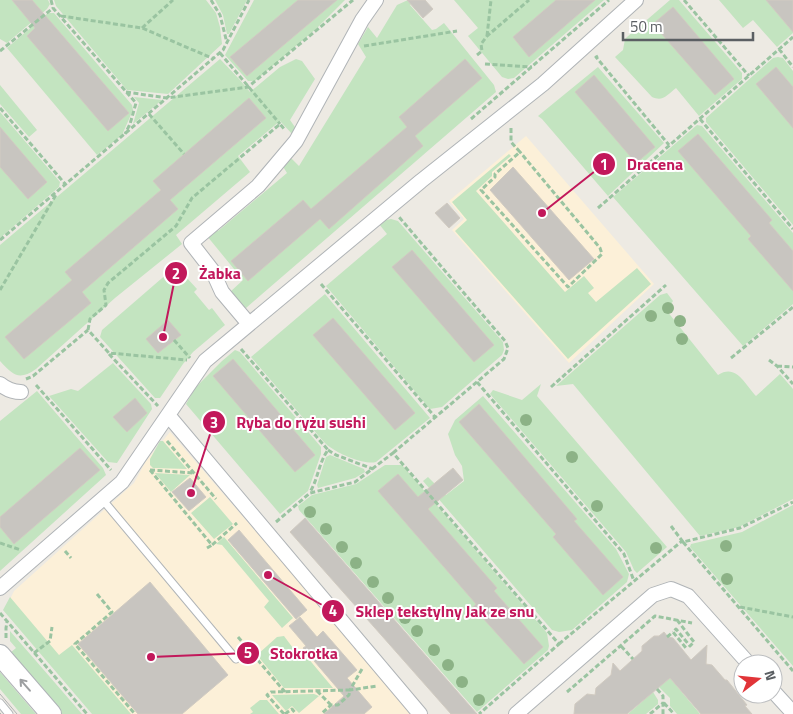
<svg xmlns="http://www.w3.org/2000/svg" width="793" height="714" font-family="'Titillium Web',sans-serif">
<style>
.commercial{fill:#fcf0d8}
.green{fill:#c3e4c0}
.building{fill:#c8c5c0;stroke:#d1cbc1}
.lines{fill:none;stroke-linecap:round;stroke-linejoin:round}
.lane-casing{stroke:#b0b4b7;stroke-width:9}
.street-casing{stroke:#b0b4b7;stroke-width:16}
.secondary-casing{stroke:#afb3b7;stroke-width:22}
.path{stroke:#9ac4a1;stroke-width:3;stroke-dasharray:5 2.5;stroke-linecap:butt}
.lane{stroke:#fff;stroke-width:7}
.street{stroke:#fff;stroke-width:14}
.secondary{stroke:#fff;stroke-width:20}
.tram{stroke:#b1b2b3;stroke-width:1}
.tree{fill:#8cb286}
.oneway{stroke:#9d9fa1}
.leader{fill:none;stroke:#c2185b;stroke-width:2}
.callout-dot{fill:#c2185b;stroke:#fff;stroke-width:2}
.mark-label{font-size:15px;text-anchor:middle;font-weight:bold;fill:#fff}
.callout-label{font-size:16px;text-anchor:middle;font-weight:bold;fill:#c2185b;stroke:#fff;stroke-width:4;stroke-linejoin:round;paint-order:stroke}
</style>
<rect width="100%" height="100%" fill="#edeae3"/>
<!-- commercial -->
<path class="commercial" d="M 526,136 L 654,284 L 569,363 L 452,230 L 464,219 L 449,201 Z
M 170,432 L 413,714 L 95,714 L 5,609 L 14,591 L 134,483 L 146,461 Z"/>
<!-- green -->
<path class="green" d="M 0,0 L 48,0 L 50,4 L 47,9 L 7,43 L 0,39 Z
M 54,0 L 206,0 L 216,13 L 220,27 L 222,44 L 168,94 L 127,90 L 56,6 Z
M 215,0 L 247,0 L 229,34 L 227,34 L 223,15 Z
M 254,0 L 345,0 L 317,28 L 255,81 L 248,81 L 225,55 Z
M 408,0 L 415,0 L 410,5 L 432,30 L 436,29 L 444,23 L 494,85 L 496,92 L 246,308 L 240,306 L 230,292 L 243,280 L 207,236 L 216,228 L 218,231 L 287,173 L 282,165 L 290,157 L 299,166 L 366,57 L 358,44 L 368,27 L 377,38 L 397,5 Z
M 454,0 L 604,0 L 514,78 L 508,79 L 502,77 L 468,36 L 478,28 Z
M 670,0 L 679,0 L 742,73 L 742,79 L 699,116 L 676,88 C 667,95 663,102 652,97 L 615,57 L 623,50 L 625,39 L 627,37 Z
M 719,0 L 793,0 L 793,33 L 777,47 L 753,20 L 743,28 Z
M 48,13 L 54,13 L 132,105 L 133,110 L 122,135 L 97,155 L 7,48 Z
M 778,57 L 783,58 L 793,71 L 793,225 L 706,122 L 706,118 L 773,58 Z
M 220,59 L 240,80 L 250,92 L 280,67 L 296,59 L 302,61 L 315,79 L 290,120 L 297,130 L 293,135 L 280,121 L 238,156 L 250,172 L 176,235 L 182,244 L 115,298 L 36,369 C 19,381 13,375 0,361 L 0,245 Z
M 598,67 L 664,143 L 608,196 L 542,119 L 538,116 Z
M 0,85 L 37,130 L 29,137 L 0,104 Z
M 134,97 L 162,100 L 133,124 L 139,103 Z
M 0,112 L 60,182 L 59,187 L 0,238 Z
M 697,125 L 702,126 L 793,233 L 793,304 L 743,346 L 613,197 Z
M 509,154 L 511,156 L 492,172 L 492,176 L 476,191 L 565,292 L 584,276 L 594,288 L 588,293 L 596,302 L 637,268 L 651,284 L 568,359 L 455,231 L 467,220 L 452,202 Z
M 391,219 L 398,221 L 503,342 L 504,350 L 502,355 L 442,407 L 430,409 L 326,286 L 387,234 L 379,224 L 382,221 Z
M 176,266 L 197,289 L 194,292 L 209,310 L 212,308 L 225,325 L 193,352 L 183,364 L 160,398 L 155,398 L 100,337 L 102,330 Z
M 667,293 L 673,301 L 667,311 L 718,375 C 736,363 745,384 756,396 L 780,374 L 793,389 L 793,499 L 739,527 L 700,536 L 573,384 L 556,386 L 660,295 Z
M 325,294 L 430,418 L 376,462 C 366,465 341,455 333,449 C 329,447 326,444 323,441 L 251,357 Z
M 235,350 L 240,352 L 321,447 L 321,454 L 308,491 L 280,514 L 186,404 L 195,388 L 222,361 Z
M 113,363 L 151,404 L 152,409 L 117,463 L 108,462 L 49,396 L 71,389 L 78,391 Z
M 541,384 L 537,396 L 667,547 L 637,573 L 634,570 L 626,552 L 490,394 L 493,390 L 522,400 Z
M 37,391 L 103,468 L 106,475 L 0,571 L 0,421 Z
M 483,396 L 616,549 L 629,574 L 627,582 L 572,630 L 559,632 L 552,630 L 423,481 L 428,477 L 446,495 L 464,481 L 462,466 L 455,455 L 448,434 L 455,420 Z
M 160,441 L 163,441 L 187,469 L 153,468 L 150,465 L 150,459 Z
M 330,455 L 364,469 L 365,472 L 355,478 L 318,488 L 317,485 L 326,457 Z
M 385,465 L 402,465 L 547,633 L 549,646 L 548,650 L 477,712 L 299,510 L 298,506 L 312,495 L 356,484 Z
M 155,473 L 190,475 L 171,492 Z
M 210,497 L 233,524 L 214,539 L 191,513 Z
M 793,505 L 793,666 L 690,547 L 691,544 L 742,532 Z
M 224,537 L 293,618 L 282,628 L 264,607 L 269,601 L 222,545 L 216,544 Z
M 10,597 L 59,655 L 72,645 L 131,714 L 92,714 L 3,610 Z
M 10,631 L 82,714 L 62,714 L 10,653 L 16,648 L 10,641 Z
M 284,636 L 293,648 L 302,651 L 333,688 L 284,688 L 257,655 L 277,637 Z
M 0,672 L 36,714 L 21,714 L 0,689 Z
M 670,678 L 700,714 L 677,714 L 670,706 L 670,698 L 659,687 Z
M 653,692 L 658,700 L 658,704 L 646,714 L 628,714 Z
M 314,694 L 319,696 L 299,713 L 292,706 L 286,711 L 272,695 Z
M 260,700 L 267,700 L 279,714 L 250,714 L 253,712 L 250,708 Z"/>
<!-- building -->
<path class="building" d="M 12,0 L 32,0 L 129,113 L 108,131 L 27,36 L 35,28 Z
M 298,0 L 337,0 L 247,76 L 230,57 Z
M 407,0 L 425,0 L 433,9 L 423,18 Z
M 556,0 L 595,0 L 529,57 L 513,37 Z
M 766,0 L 793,0 L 793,32 Z
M 673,7 L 734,79 L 715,95 L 653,24 Z
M 465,59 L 482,78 L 415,136 L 423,146 L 329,229 L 320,219 L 248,281 L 231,261 L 303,200 L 311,209 L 407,127 L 399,117 Z
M 776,67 L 793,87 L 793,128 L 756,84 Z
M 594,75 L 655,147 L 636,163 L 575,92 Z
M 249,98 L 266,118 L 170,200 L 178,209 L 82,292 L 91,303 L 24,359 L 5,337 L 72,280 L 65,272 L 161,190 L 153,181 Z
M 0,127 L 47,182 L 28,199 L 0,167 Z
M 698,134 L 772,220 L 769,223 L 793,251 L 793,291 L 748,239 L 751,236 L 678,151 Z
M 513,167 L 594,259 L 569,280 L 490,190 Z
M 447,203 L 460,218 L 449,228 L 435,213 Z
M 412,250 L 494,345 L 474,362 L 392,267 Z
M 333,318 L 415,413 L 395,430 L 313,335 Z
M 168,320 L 181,335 L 158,353 L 146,339 Z
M 233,359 L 315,455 L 295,472 L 213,376 Z
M 135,398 L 147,413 L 127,432 L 113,417 Z
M 479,404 L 577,519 L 574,521 L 623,577 L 603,595 L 553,537 L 556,534 L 459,422 Z
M 80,448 L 100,470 L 14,544 L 0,527 L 0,517 Z
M 453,468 L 463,480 L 428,509 L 497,588 L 494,591 L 543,647 L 524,664 L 473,607 L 476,604 L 378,491 L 398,474 L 418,497 Z
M 190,478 L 206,497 L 189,511 L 172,492 Z
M 305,518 L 477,714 L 451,714 L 290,532 Z
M 239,530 L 307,610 L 296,619 L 228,540 Z
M 150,582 L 228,675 L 182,714 L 138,714 L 78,644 Z
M 300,617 L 317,637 L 323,631 L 357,670 L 347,678 L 372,707 L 364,714 L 324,714 L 344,696 L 303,648 L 306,646 L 289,626 Z
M 664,632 L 668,637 L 673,638 L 691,660 L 707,645 L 706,664 L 712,665 L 725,680 L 727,680 L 747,705 L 745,706 L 752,714 L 701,714 L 670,678 L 627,714 L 574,714 L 575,704 L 587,694 L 595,695 L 596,688 L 611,675 L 613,663 L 620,671 L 642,651 L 642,646 L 654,636 L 659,636 Z"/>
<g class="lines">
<!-- lane casing -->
<g class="lane-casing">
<path id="lane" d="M 102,499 L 236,659
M 0,703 L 9,714"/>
</g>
<!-- street casing -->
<g class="street-casing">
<path id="street" d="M 249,324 L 222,292 L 212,270 L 191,243 L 258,186 L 296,141 L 362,20 L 376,0
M 0,384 C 6,389 13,392 21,392
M 168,415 L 420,714
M 0,588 L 122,482 L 205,361 L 421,181 L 543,84 L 636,0
M 773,691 L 793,713
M 516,714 L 653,595 L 671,589 L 688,596 L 749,664"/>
</g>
<!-- secondary casing -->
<g class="secondary-casing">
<path id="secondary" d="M 0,655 L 51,714"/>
</g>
<!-- path -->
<path class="path" d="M 51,0 L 53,8 L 136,103 L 130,124 L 125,134
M 211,0 L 220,15 L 227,43
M 684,0 L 749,76
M 61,16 L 142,28 L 214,59
M 142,28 L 173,0
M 487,36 L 491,0
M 364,46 L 457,31
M 779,49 L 793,67
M 0,51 L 53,8
M 220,53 L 280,124
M 477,55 L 482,51 L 481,44 L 487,36 L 529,0
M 598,56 L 596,57 L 669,145
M 485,64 L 532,67
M 126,92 L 167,98 L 248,87 L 353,0
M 0,108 L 66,185
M 149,114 L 184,154
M 471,119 L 609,0
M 700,119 L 793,229
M 511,128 L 511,142 L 520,152 L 495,174 L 495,177 L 481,190 L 568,287 L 602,254 L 600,248 L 520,152
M 598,208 L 793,37
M 0,240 L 223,50 L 249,0
M 321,284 L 435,417
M 0,290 L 57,193
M 88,330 L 90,319 L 106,305 L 104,290 L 108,283 L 176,226 L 192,198 L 280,124 L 285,130
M 174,340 L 190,358
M 241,349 L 328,450 C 319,462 318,479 310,492
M 109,354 L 158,406
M 731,358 L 793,307
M 769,360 L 777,366 L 793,384
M 777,366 L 793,367
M 26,379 L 33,376 L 88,330 L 109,353 L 187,360
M 477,382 L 624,554 L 634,581
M 36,385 L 111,470
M 551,387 L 666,285
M 167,441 L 216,499
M 328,450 L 336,455 L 373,469
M 393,453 L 504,359 L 508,348 L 505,341 L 399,217
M 150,470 L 212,545 L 237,523
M 150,470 L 193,473
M 276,522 L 310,493 L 355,482 L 393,453 L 559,644 L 479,714
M 671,526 L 683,542 L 740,528 L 793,502
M 683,542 L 793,671
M 0,543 L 21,550
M 207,548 L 212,545
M 65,551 L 71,558
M 97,594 L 112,612 L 75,644 L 135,714
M 740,607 L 793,617
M 0,613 L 87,714
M 677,620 L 694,642 L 690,646 L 676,629 L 673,632 L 686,648
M 238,637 L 285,692
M 667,637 L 673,632
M 6,638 L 6,628 L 7,622
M 559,644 L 682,541
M 621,646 L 633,659
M 34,653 L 50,641 L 52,627
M 362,669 L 350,690 L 377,686
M 657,689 L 663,696 L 663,714
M 317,691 L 331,705
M 567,692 L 655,616 L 692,623
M 664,703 L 674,714
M 284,714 L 267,695 L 271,692 L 350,690 L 349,695 L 338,705 L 331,705 L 321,714
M 285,714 L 292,709 L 296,714
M 650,714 L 663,703"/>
<!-- lane -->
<use href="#lane" class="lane"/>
<!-- street -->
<use href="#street" class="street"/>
<!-- secondary -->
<use href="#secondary" class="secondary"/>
<!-- tram -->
<path class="tram" d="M 0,694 L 17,714
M 0,713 L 1,714"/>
</g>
<!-- trees -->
<g class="tree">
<circle cx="668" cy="308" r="6"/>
<circle cx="651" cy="316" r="6"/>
<circle cx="680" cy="321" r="6"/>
<circle cx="682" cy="339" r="6"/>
<circle cx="526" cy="420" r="6"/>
<circle cx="572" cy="457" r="6"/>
<circle cx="597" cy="506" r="6"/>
<circle cx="310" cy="512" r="6"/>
<circle cx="326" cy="529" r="6"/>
<circle cx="726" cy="546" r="6"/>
<circle cx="342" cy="547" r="6"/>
<circle cx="656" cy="548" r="6"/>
<circle cx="356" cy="563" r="6"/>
<circle cx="727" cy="579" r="6"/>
<circle cx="373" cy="582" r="6"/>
<circle cx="388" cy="598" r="6"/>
<circle cx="405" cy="618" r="6"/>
<circle cx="417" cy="631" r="6"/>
<circle cx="434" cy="650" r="6"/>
<circle cx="448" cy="665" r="6"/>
<circle cx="462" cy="682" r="6"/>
<circle cx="479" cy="700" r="6"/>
</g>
<!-- one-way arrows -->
<defs><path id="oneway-shaft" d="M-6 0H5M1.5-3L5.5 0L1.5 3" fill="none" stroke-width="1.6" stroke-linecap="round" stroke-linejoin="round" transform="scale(1.25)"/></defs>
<use class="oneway" href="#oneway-shaft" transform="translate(25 685) rotate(-131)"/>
<!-- callouts -->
<path class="leader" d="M542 213L604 164M163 337L176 273M191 493L214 422M268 575L333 611M151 657L248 653"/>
<g class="callout-dot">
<circle cx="542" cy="213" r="5"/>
<circle cx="163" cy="337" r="5"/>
<circle cx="191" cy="493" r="5"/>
<circle cx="268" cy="575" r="5"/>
<circle cx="151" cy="657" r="5"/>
<circle cx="604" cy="164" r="12"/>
<circle cx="176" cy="273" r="12"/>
<circle cx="214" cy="422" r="12"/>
<circle cx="333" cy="611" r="12"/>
<circle cx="248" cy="653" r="12"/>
</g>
<g class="mark-label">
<text x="604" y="170">1</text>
<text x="176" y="279">2</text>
<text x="214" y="428">3</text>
<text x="333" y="616">4</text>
<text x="248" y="658">5</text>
</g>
<g class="callout-label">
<text x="655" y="170">Dracena</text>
<text x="220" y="279">Żabka</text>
<text x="301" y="428">Ryba do ryżu sushi</text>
<text x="445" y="617">Sklep tekstylny Jak ze snu</text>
<text x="304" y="659">Stokrotka</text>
</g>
<!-- north arrow -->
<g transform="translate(758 679) rotate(74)"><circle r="24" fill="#ffffff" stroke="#bdbfc1"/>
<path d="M0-4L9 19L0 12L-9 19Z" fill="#e13438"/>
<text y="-8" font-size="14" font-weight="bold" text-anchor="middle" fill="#5b5f63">N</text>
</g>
<!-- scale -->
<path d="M623 32v8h130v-8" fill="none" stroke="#5b5f63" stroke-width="2.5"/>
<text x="630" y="32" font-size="15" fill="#5b5f63" stroke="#ffffff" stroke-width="4" paint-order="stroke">50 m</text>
</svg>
